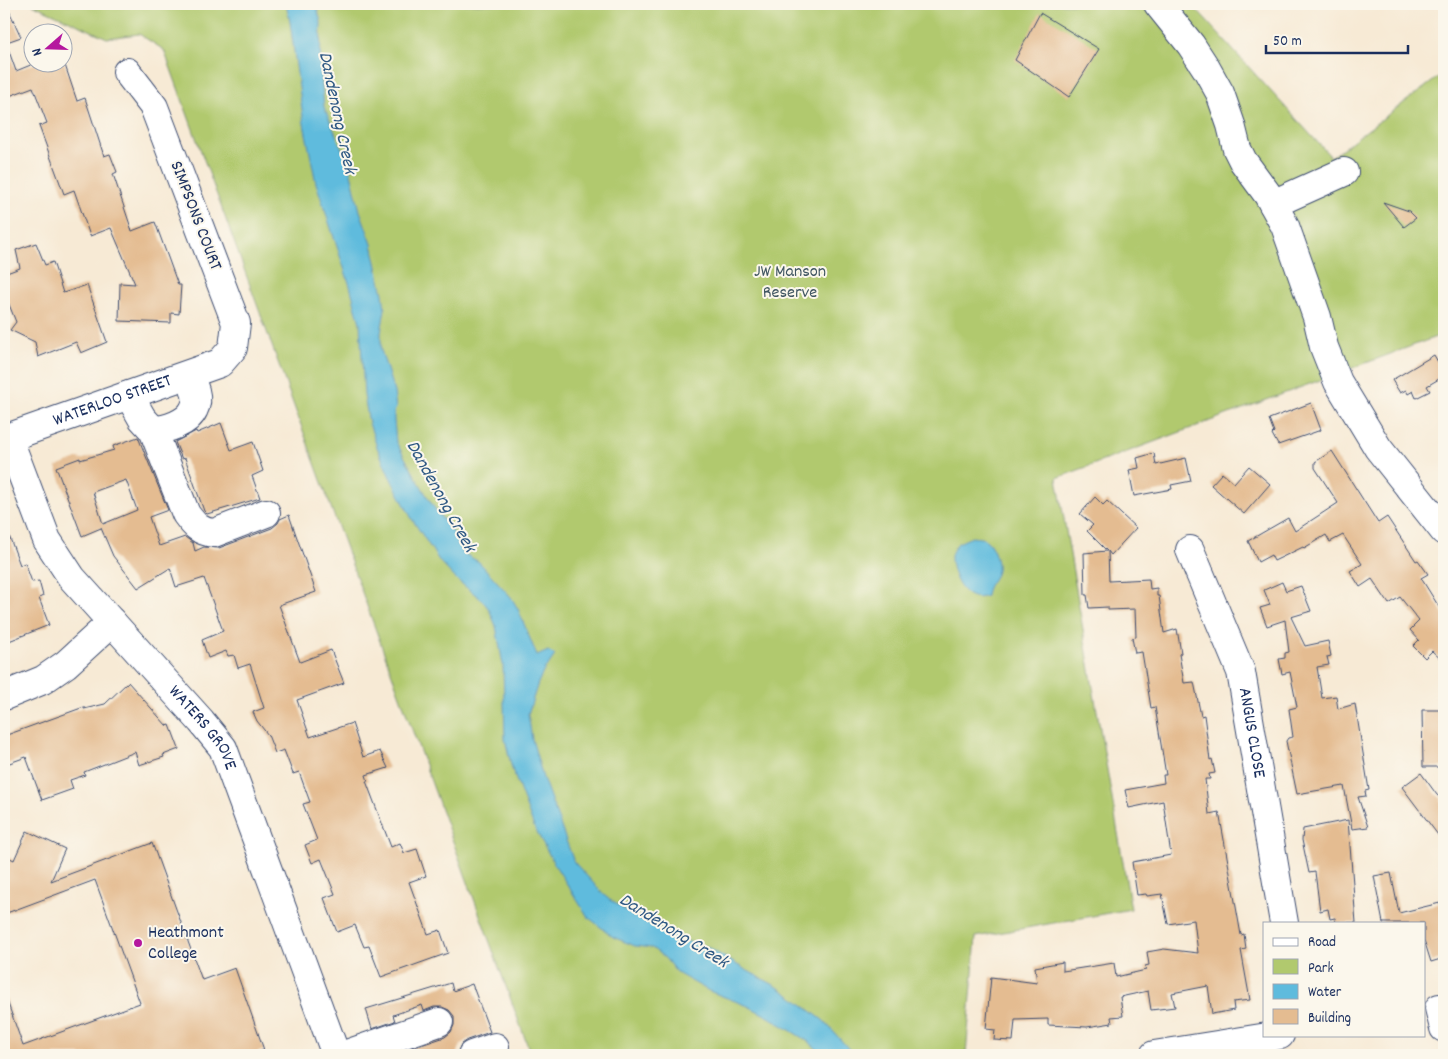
<svg xmlns="http://www.w3.org/2000/svg" width="1448" height="1059" font-family="Dekko,sans-serif">
<style>
.green{fill:#b1c96e;stroke:#667c66}
.water{fill:#5fbbdd;stroke:#3d759e}
.building{fill:#e4bc91;fill-rule:evenodd}
.lines{fill:none;stroke-linecap:round;stroke-linejoin:round}
.minor-casing{stroke:#3c4b70;stroke-width:30}
.minor{stroke:#fff;stroke-width:28}
.poi-dot{fill:#b5179e;stroke:#fbf7ec;stroke-width:2}
.labels{text-anchor:middle;dominant-baseline:central;stroke-width:4;stroke-linejoin:round;paint-order:stroke}
.street-label{font-size:18px;fill:#1b2f5e;stroke:#fbf7ec}
.park-label{font-size:18px;fill:#405662;stroke:#fbf7ec}
.poi-label{font-size:18px;fill:#1b2f5e;stroke:#fbf7ec;text-anchor:start}
.water-label{font-size:19px;font-style:italic;fill:#2f5984;stroke:#fbf7ec}
</style>
<rect width="100%" height="100%" fill="#fbf7ec"/>
<filter id="ink" filterUnits="userSpaceOnUse"><feTurbulence type="fractalNoise" baseFrequency=".02" numOctaves="2"/><feDisplacementMap in="SourceGraphic" scale="10" xChannelSelector="R" yChannelSelector="G"/><feConvolveMatrix kernelMatrix="1 2 1 2 8 2 1 2 1" color-interpolation-filters="sRGB"/></filter>
<filter id="wash" filterUnits="userSpaceOnUse"><feTurbulence type="fractalNoise" baseFrequency=".0096" numOctaves="4" result="noise"/><feDisplacementMap in="SourceGraphic" scale="20" xChannelSelector="R" yChannelSelector="G"/><feGaussianBlur stdDeviation="1.12" result="paint"/><feColorMatrix in="noise" values="0 0 0 0 0 0 0 0 0 0 0 0 0 0 0 0 0 1.4 0 .05"/><feComposite in="paint" operator="in"/></filter>
<g filter="url(#wash)">
<rect width="100%" height="100%" fill="#f7ead5"/>
<!-- green -->
<path class="green" d="M 32,4 L 1191,4 L 1331,157 L 1444,73 L 1444,334 L 1057,478 L 1131,909 L 976,937 L 966,1055 L 531,1055 L 164,50 L 139,34 L 107,38 Z"/>
<!-- water -->
<path class="water" d="M 286,4 L 316,4 L 321,22 L 320,64 L 324,107 L 349,165 L 360,211 L 372,244 L 383,294 L 385,309 L 381,333 L 381,350 L 394,392 L 396,408 L 394,412 L 394,420 L 396,442 L 421,486 L 433,506 L 456,537 L 458,545 L 463,553 L 479,562 L 511,597 L 518,609 L 537,656 L 548,651 L 555,655 L 549,664 L 545,668 L 538,683 L 528,714 L 532,739 L 543,778 L 574,862 L 606,897 L 632,915 L 679,939 L 707,947 L 746,970 L 776,986 L 794,998 L 824,1021 L 854,1055 L 824,1055 L 809,1042 L 769,1017 L 748,1006 L 709,991 L 677,973 L 665,958 L 652,948 L 635,946 L 613,937 L 588,917 L 556,867 L 534,827 L 512,769 L 505,739 L 503,665 L 496,626 L 489,609 L 481,599 L 457,580 L 440,562 L 412,519 L 389,475 L 377,447 L 369,423 L 364,395 L 360,323 L 350,286 L 316,183 L 304,124 L 290,22 Z
M 972,537 C 977,538 983,537 987,541 C 994,547 1000,566 996,574 C 992,583 987,585 986,596 C 964,605 951,575 951,557 C 951,552 955,547 958,543 Z"/>
<g id="blocks">
<!-- building -->
<path class="building" d="M 4,4 L 6,4 L 21,37 L 4,43 Z
M 1040,13 L 1099,49 L 1069,97 L 1015,60 Z
M 6,43 L 16,71 L 38,62 L 64,62 L 77,101 L 85,98 L 104,156 L 110,154 L 117,172 L 113,174 L 132,231 L 155,222 L 178,285 L 181,285 L 179,314 L 171,313 L 171,323 L 119,321 L 120,283 L 135,284 L 111,228 L 90,236 L 74,190 L 64,194 L 39,126 L 47,123 L 33,87 L 4,98 L 4,44 Z
M 1383,202 L 1409,211 L 1416,218 L 1404,227 Z
M 36,243 L 45,265 L 53,262 L 63,293 L 87,285 L 107,342 L 81,353 L 76,342 L 38,357 L 35,342 L 10,330 L 16,322 L 4,292 L 4,274 L 20,268 L 16,250 Z
M 1434,355 L 1438,362 L 1444,359 L 1444,376 L 1427,386 L 1430,391 L 1416,398 L 1413,391 L 1408,394 L 1406,390 L 1400,393 L 1392,380 Z
M 1311,403 L 1321,430 L 1278,445 L 1272,434 L 1274,432 L 1269,419 Z
M 221,423 L 231,450 L 253,442 L 263,471 L 252,476 L 260,498 L 207,514 L 204,511 L 185,458 L 182,459 L 175,442 L 196,431 L 197,433 Z
M 138,437 L 168,510 L 149,517 L 159,546 L 185,537 L 193,543 L 195,551 L 204,547 L 219,548 L 272,528 L 278,523 L 280,519 L 289,515 L 316,592 L 279,605 L 300,662 L 331,650 L 344,683 L 297,700 L 310,737 L 352,723 L 363,757 L 380,751 L 388,768 L 366,775 L 368,781 L 366,781 L 391,847 L 400,843 L 404,853 L 417,849 L 426,876 L 409,882 L 428,934 L 440,930 L 448,953 L 381,977 L 369,946 L 364,947 L 355,925 L 337,932 L 324,898 L 335,894 L 321,859 L 312,863 L 305,845 L 317,840 L 303,804 L 310,802 L 299,772 L 293,774 L 284,750 L 275,753 L 268,735 L 257,721 L 253,712 L 264,708 L 250,664 L 238,668 L 234,655 L 228,656 L 226,651 L 208,658 L 202,640 L 223,631 L 204,578 L 176,587 L 170,568 L 138,588 L 113,556 L 101,528 L 82,536 L 56,467 L 80,458 L 80,460 L 114,450 L 113,446 ZM 126,480 L 137,510 L 103,524 L 93,492 Z
M 1332,451 L 1378,523 L 1387,517 L 1416,561 L 1418,560 L 1428,574 L 1421,578 L 1444,615 L 1444,662 L 1432,651 L 1425,658 L 1413,646 L 1419,640 L 1410,630 L 1419,621 L 1400,597 L 1389,604 L 1372,579 L 1360,587 L 1350,571 L 1362,564 L 1343,535 L 1330,542 L 1326,535 L 1304,548 L 1303,547 L 1274,561 L 1271,555 L 1258,562 L 1248,541 L 1288,518 L 1295,531 L 1338,503 L 1315,468 L 1315,462 Z
M 1154,453 L 1156,465 L 1186,458 L 1191,481 L 1171,485 L 1172,489 L 1134,496 L 1129,470 L 1139,468 L 1137,458 Z
M 1249,466 L 1270,484 L 1244,514 L 1211,485 L 1222,473 L 1234,483 Z
M 1095,497 L 1103,505 L 1107,501 L 1136,528 L 1111,555 L 1108,551 L 1109,581 L 1149,579 L 1150,589 L 1157,588 L 1157,596 L 1159,596 L 1164,633 L 1177,629 L 1181,653 L 1179,654 L 1184,683 L 1194,682 L 1201,716 L 1204,715 L 1210,760 L 1212,759 L 1215,773 L 1209,774 L 1210,779 L 1205,779 L 1209,814 L 1219,812 L 1241,935 L 1244,934 L 1246,949 L 1241,950 L 1250,1000 L 1233,1002 L 1234,1010 L 1212,1014 L 1208,986 L 1172,993 L 1175,1007 L 1151,1010 L 1148,991 L 1120,997 L 1123,1016 L 1111,1017 L 1112,1023 L 1087,1027 L 1048,1025 L 1048,1019 L 1015,1020 L 1013,1041 L 994,1040 L 995,1030 L 986,1029 L 991,977 L 1037,983 L 1035,967 L 1063,962 L 1063,971 L 1114,963 L 1116,977 L 1146,970 L 1145,966 L 1149,965 L 1147,952 L 1164,949 L 1198,953 L 1194,920 L 1168,924 L 1162,894 L 1147,896 L 1146,894 L 1137,895 L 1132,862 L 1171,855 L 1163,801 L 1129,808 L 1125,790 L 1164,783 L 1163,775 L 1166,775 L 1155,707 L 1151,708 L 1142,652 L 1135,653 L 1132,638 L 1136,637 L 1135,609 L 1108,610 L 1108,607 L 1089,608 L 1087,595 L 1085,595 L 1084,553 L 1107,551 L 1087,531 L 1093,525 L 1080,514 Z
M 5,525 L 20,565 L 25,563 L 32,582 L 39,581 L 43,596 L 39,598 L 49,625 L 4,643 Z
M 1282,582 L 1286,591 L 1301,586 L 1311,611 L 1291,617 L 1305,646 L 1328,641 L 1331,656 L 1327,657 L 1329,665 L 1317,667 L 1322,698 L 1336,696 L 1338,709 L 1355,704 L 1369,790 L 1365,791 L 1366,796 L 1358,797 L 1368,827 L 1352,829 L 1344,786 L 1297,794 L 1286,741 L 1288,738 L 1293,737 L 1289,709 L 1297,707 L 1290,672 L 1282,674 L 1279,659 L 1285,658 L 1285,653 L 1289,652 L 1285,620 L 1267,626 L 1260,608 L 1270,605 L 1264,590 Z
M 128,682 L 167,726 L 170,725 L 179,749 L 163,755 L 164,757 L 139,765 L 135,752 L 84,772 L 85,775 L 70,780 L 73,789 L 42,800 L 26,757 L 4,765 L 4,736 L 84,707 L 84,709 L 105,704 Z
M 1422,710 L 1444,710 L 1444,767 L 1423,767 Z
M 1421,773 L 1437,795 L 1442,799 L 1441,801 L 1444,805 L 1444,843 L 1402,787 Z
M 1348,820 L 1356,923 L 1336,923 L 1335,918 L 1330,919 L 1328,909 L 1320,911 L 1315,872 L 1309,873 L 1302,840 L 1303,829 Z
M 27,831 L 65,849 L 51,881 L 152,843 L 202,980 L 235,968 L 264,1050 L 251,1055 L 4,1055 L 4,998 L 6,998 L 23,1046 L 140,1003 L 95,880 L 4,914 L 4,855 L 14,860 Z
M 1391,873 L 1399,913 L 1444,902 L 1444,958 L 1431,962 L 1424,940 L 1424,923 L 1383,923 L 1374,876 Z
M 451,983 L 453,991 L 472,984 L 490,1032 L 467,1040 L 461,1044 L 457,1055 L 391,1055 L 445,1037 L 451,1032 L 454,1025 L 454,1016 L 449,1010 L 442,1007 L 434,1007 L 424,1011 L 422,1005 L 393,1015 L 395,1021 L 372,1029 L 366,1009 Z"/>
</g>
</g>
<g filter="url(#ink)">
<use href="#blocks" fill-opacity="0" stroke="#3c4b70" stroke-width="1"/>
<g class="lines">
<!-- minor casing -->
<g class="minor-casing">
<g id="minor">
<path d="M 1158,4 L 1191,45 L 1206,68 L 1220,93 L 1231,125 L 1237,149 L 1243,161 L 1268,195 L 1285,226 L 1317,317 L 1324,347 L 1338,382 L 1378,448 L 1444,531"/>
<path d="M 1273,204 L 1344,172"/>
<path d="M 129,395 L 142,418 L 153,430 L 186,514 C 194,525 200,532 214,533 L 266,513"/>
<path d="M 153,430 C 166,430 188,423 194,409 C 200,398 193,384 188,375"/>
<path id="s1" d="M 8,437 L 47,540 L 72,578 L 201,721 L 223,748 L 336,1055"/>
<path id="s2" d="M 4,439 L 220,363 L 233,348 L 236,323 L 154,107 L 127,72"/>
<path id="s3" d="M 1190,550 L 1241,672 L 1284,923"/>
<path d="M 4,696 L 43,680 L 66,664 L 112,622"/>
<path d="M 1439,1008 L 1444,1028"/>
<path d="M 344,1055 L 439,1022"/>
<path d="M 472,1055 L 495,1047"/>
<path d="M 1154,1055 L 1280,1035"/>
</g>
</g>
<!-- minor -->
<use href="#minor" class="minor"/>
</g>
</g>
<!-- markers -->
<circle class="poi-dot" cx="138" cy="943" r="5"/>
<g class="labels">
<!-- street labels -->
<g class="street-label">
<text transform="translate(195 216) rotate(69)">SIMPSONS COURT</text>
<text stroke="none"><textPath href="#s2" startOffset="115">WATERLOO STREET</textPath></text>
<text stroke="none"><textPath href="#s1" startOffset="355">WATERS GROVE</textPath></text>
<text stroke="none"><textPath href="#s3" startOffset="194">ANGUS CLOSE</textPath></text>
</g>
<!-- park labels -->
<g class="park-label">
<text x="790" y="272">JW Manson<tspan x="790" dy="21">Reserve</tspan></text>
</g>
<!-- poi labels -->
<g class="poi-label">
<text x="148" y="933">Heathmont<tspan x="148" dy="21">College</tspan></text>
</g>
<!-- water labels -->
<g class="water-label">
<text transform="translate(336 113) rotate(78)">Dandenong Creek</text>
<text transform="translate(440 497) rotate(61)">Dandenong Creek</text>
<text transform="translate(673 932) rotate(32)">Dandenong Creek</text>
</g>
</g>
<!-- margin -->
<rect width="1448" height="1059" fill="none" stroke="#fbf7ec" stroke-width="20"/>
<!-- legend -->
<rect x="1263" y="922" width="162" height="115" fill="#fbf7ec" stroke="#a1a7b3"/>
<rect x="1273" y="938" width="25" height="8" fill="#ffffff" stroke="#a1a7b3"/>
<text x="1308" y="946" font-size="15" fill="#1b2f5e">Road</text>
<rect x="1273" y="959" width="25" height="15" fill="#b1c96e" stroke="#a1a7b3"/>
<text x="1308" y="972" font-size="15" fill="#1b2f5e">Park</text>
<rect x="1273" y="984" width="25" height="15" fill="#5fbbdd" stroke="#a1a7b3"/>
<text x="1308" y="996" font-size="15" fill="#1b2f5e">Water</text>
<rect x="1273" y="1009" width="25" height="15" fill="#e4bc91" stroke="#a1a7b3"/>
<text x="1308" y="1022" font-size="15" fill="#1b2f5e">Building</text>
<!-- north arrow -->
<g transform="translate(48 48) rotate(250)"><circle r="24" fill="#fbf7ec" stroke="#a1a7b3"/>
<path d="M0-4L9 19L0 12L-9 19Z" fill="#b5179e"/>
<text y="-8" font-size="14" font-weight="bold" text-anchor="middle" fill="#1b2f5e">N</text>
</g>
<!-- scale -->
<path d="M1266 45v8h142v-8" fill="none" stroke="#1b2f5e" stroke-width="2.5"/>
<text x="1273" y="45" font-size="15" fill="#1b2f5e" stroke="#fbf7ec" stroke-width="4" paint-order="stroke">50 m</text>
</svg>
